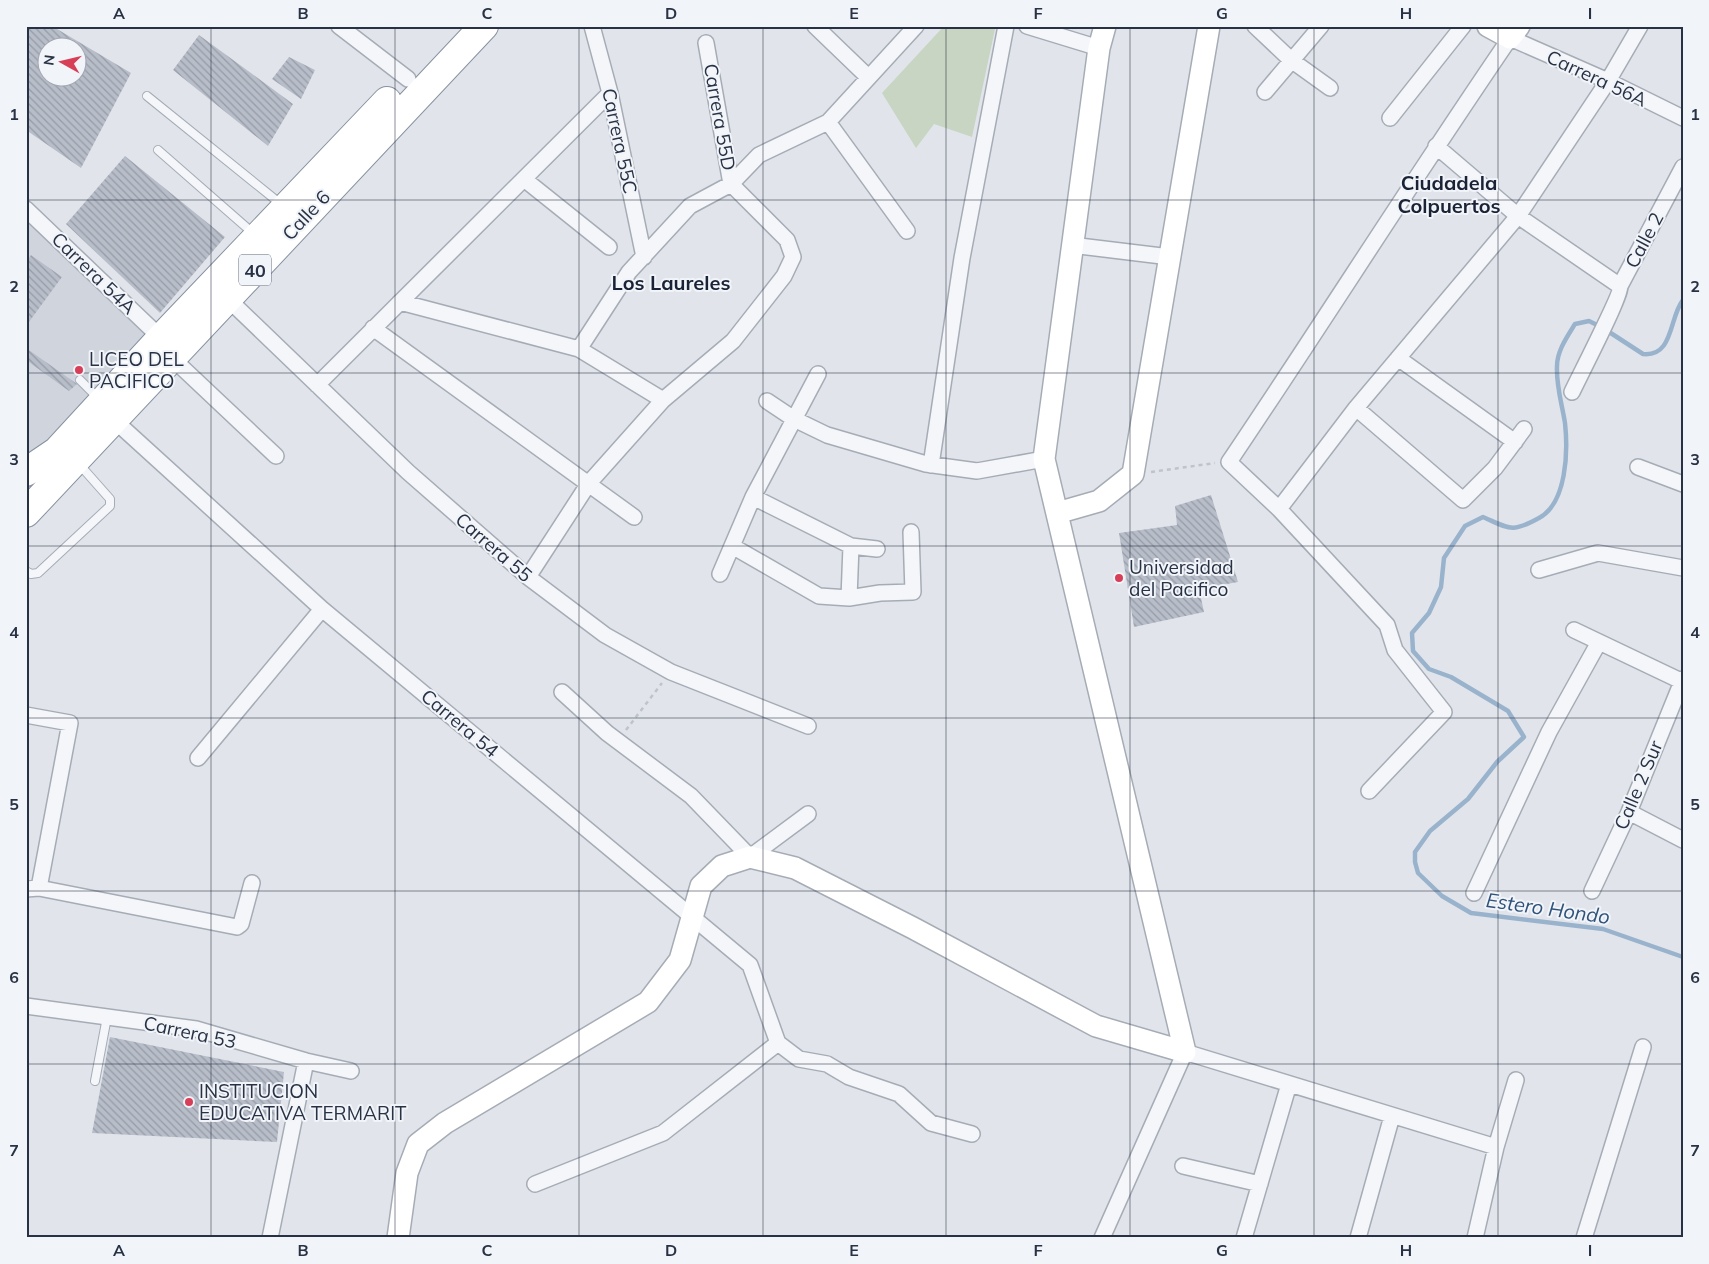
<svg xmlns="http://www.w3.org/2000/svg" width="1709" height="1264" font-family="Mulish,sans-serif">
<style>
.built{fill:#cfd4dd}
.green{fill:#c7d5c2}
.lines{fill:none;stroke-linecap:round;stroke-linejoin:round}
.stream{stroke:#9ab3cd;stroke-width:4.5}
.building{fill:url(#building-back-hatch);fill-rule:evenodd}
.lane-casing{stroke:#a6acb6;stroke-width:10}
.street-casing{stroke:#a6acb6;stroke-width:18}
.secondary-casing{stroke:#a6acb6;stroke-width:24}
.highway-casing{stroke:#8792a2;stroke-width:30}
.path{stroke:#bfc3ca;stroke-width:2.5;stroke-dasharray:4 4;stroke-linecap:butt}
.lane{stroke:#f4f6f9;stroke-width:8}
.street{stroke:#f4f6f9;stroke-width:15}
.secondary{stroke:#fff;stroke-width:21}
.highway{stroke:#fff;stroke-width:28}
.grid{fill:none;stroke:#283244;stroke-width:1;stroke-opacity:0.55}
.poi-dot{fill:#d73e57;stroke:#f1f4f8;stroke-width:2}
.labels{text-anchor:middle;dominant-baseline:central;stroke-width:4;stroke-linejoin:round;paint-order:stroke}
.shield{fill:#f1f4f8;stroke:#646c7a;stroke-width:1}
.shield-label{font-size:18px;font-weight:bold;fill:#283244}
.street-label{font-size:19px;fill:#283244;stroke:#f1f4f8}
.poi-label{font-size:19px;fill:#283244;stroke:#f1f4f8;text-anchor:start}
.neighbourhood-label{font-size:20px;font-weight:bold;fill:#1a2335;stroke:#f1f4f8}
.water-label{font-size:20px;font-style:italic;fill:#2f527b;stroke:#f1f4f8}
.neatline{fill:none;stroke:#283244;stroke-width:2}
.grid-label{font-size:16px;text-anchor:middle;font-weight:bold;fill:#283244}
</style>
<defs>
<pattern id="building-back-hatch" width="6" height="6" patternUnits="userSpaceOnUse" patternTransform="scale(1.25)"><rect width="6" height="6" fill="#b8bec9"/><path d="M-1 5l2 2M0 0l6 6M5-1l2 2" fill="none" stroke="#969ba5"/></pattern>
</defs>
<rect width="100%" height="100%" fill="#e1e5eb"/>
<!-- built -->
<path class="built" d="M 26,214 L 161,338 L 26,472 Z"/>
<!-- green -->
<path class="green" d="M 944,26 L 991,26 L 995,29 L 972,137 L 934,124 L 916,148 L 882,93 Z"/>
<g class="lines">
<!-- stream -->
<path class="stream" d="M 1683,300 C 1669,317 1674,357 1643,354 L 1603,328 L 1589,321 L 1575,324 C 1567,337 1557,351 1557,366 C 1556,386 1562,404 1565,423 C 1568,451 1567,503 1539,518 C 1512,533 1510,529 1483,517 L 1465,526 L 1444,558 L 1441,587 L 1429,613 L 1412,633 L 1413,651 L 1429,669 L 1451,677 L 1508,711 L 1524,737 L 1497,762 L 1468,799 L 1430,831 L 1415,852 L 1415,862 L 1418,873 L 1442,896 L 1471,913 L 1603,929 L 1683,957"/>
</g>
<!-- building -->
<path class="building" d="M 26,26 L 52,26 L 131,73 L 81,168 L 26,130 ZM 48,48 L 78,48 L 78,78 L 48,78 Z
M 199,35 L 293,104 L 268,146 L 173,70 Z
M 289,57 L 315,70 L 301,99 L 272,79 Z
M 125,156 L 225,237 L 160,313 L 66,224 Z
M 31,255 L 62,277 L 26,326 L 26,262 Z
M 26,348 L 77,384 L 69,391 L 26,360 Z
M 1211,495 L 1238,582 L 1199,589 L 1204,612 L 1134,627 L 1119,533 L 1177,525 L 1175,506 Z
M 110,1037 L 284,1072 L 277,1142 L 92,1133 Z"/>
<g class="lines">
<!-- lane casing -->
<g class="lane-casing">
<path id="lane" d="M 147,96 L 282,205
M 158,150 L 254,234
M 80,380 L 99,399
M 26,571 L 31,574 L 38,573 L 110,506 L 110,499 L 79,464
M 95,1081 L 107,1017"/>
</g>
<!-- street casing -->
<g class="street-casing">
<path id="street" d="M 339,26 L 408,79
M 592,26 L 610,93 L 644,257
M 815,26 L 868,77
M 1027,26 L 1099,48
M 1255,26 L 1291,60 L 1330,88
M 1265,92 L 1321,26
M 1390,118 L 1463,26
M 828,122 L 907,231
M 1436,146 L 1518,216 L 1620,286
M 524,179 L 609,247
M 26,209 L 161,338
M 1071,245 L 1170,257
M 228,299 L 408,472 L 528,577 L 605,635 L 671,672 L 808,726
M 400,302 L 579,349 L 663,400
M 373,328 L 634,517
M 579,349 L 629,272 L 690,206 L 731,184 L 759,155 L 828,122 L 916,26
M 172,358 L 276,456
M 1398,358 L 1515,442
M 317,385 L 610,93
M 1572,392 C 1579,377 1622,294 1620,286 L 1683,167
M 767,401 L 794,419 L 827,435 L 926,464 L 977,471 L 1044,459
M 1356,408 L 1463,500 L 1495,468 L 1524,429
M 114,420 L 322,609 L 750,965 L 778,1043
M 931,465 L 962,258 L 1006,26
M 1638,467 L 1683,484
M 753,497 L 851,546 L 877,549
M 1279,509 L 1356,408 L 1518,216 L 1608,81 L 1640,26
M 732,546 L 819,596 L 849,598 L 880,593 L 913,592 L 911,532
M 1539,570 L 1598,553 L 1683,568
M 720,574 L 753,497 L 818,374
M 528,577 L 589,483 L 663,400 L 733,341 L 784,276 L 793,257 L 787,240 L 731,184 L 706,43
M 849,598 L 851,546
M 1574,630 L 1681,681
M 562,692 L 607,733 L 691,796 L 750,857 L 808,814
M 26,715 L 70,723 L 39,888
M 198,758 L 322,609
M 1369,791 L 1444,712 L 1395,650 L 1387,625 L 1279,509 L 1229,462 C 1324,321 1414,178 1510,38 L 1608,81 L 1683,118
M 1629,812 L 1683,840
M 26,889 L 39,888 L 237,927 L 241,924 L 252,883
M 1592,891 L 1629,812 L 1683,679
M 1474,893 L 1549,732 L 1599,642
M 26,1006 L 196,1029 L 306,1061 L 351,1071
M 778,1043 L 799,1059 L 827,1064 L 849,1077 L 899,1094 L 931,1123 L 972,1134
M 1183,1166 L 1260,1184
M 535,1184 L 663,1133 L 778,1043
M 270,1238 L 306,1061
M 1102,1238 L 1185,1052 L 1496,1147
M 1244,1238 L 1289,1084
M 1358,1238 L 1392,1116
M 1475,1238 L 1496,1147 L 1516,1080
M 1584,1238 L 1643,1047"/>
</g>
<!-- secondary casing -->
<g class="secondary-casing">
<path id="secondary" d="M 1488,26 L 1510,38 L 1519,26
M 1057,513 L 1099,501 L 1133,474 L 1209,26
M 398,1238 L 407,1173 L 418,1144 L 445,1123 L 648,1002 L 680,960 L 701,886 L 722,866 L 750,857 L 795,868 L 913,928 L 1096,1026 L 1185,1052 L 1044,459 L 1099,48 L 1105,26"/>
</g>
<!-- highway casing -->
<g class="highway-casing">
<path id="highway" d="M 26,472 L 57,451 L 161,338 L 387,101
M 26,513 L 484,26"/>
</g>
<!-- path -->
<path class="path" d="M 1151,472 L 1215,463
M 626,730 L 662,683"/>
<!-- lane -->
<use href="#lane" class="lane"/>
<!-- street -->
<use href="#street" class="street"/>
<!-- secondary -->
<use href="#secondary" class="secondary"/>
<!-- highway -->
<use href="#highway" class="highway"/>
</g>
<!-- grid -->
<path class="grid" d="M 211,26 L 211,1238M 395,26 L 395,1238M 579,26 L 579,1238M 763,26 L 763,1238M 946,26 L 946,1238M 1130,26 L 1130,1238M 1314,26 L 1314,1238M 1498,26 L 1498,1238M 26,200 L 1683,200M 26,373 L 1683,373M 26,546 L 1683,546M 26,718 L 1683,718M 26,891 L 1683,891M 26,1064 L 1683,1064"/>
<!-- markers -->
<g class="poi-dot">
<circle cx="79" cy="370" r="5"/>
<circle cx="1119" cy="578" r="5"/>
<circle cx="189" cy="1102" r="5"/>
</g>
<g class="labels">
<!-- shield labels -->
<rect class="shield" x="239" y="254.5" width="32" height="31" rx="4"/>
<g class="shield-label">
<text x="255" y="270">40</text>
</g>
<!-- street labels -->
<g class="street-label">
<text transform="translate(1597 78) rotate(25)">Carrera 56A</text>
<text transform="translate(720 117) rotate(80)">Carrera 55D</text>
<text transform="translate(620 141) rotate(78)">Carrera 55C</text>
<text transform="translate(306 215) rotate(-47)">Calle 6</text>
<text transform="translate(1644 240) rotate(-62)">Calle 2</text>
<text transform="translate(94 273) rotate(44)">Carrera 54A</text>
<text transform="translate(494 547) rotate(41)">Carrera 55</text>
<text transform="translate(460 723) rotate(40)">Carrera 54</text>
<text transform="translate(1638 785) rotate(-67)">Calle 2 Sur</text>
<text transform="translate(190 1032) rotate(12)">Carrera 53</text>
</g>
<!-- poi labels -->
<g class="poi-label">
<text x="89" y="359">LICEO DEL<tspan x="89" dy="22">PACIFICO</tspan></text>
<text x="1129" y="567">Universidad<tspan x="1129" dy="22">del Pacifico</tspan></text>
<text x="199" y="1091">INSTITUCION<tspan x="199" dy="22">EDUCATIVA TERMARIT</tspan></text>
</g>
<!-- neighbourhood labels -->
<g class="neighbourhood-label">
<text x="1449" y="182">Ciudadela<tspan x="1449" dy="23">Colpuertos</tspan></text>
<text x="671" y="282">Los Laureles</text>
</g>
<!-- water labels -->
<g class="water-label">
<text transform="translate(1548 908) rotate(8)">Estero Hondo</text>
</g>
</g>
<!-- border -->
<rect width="1709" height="1264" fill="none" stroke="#f1f4f8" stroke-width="55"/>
<!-- north arrow -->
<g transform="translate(62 62) rotate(278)"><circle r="24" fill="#f1f4f8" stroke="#a1a6b0"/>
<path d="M0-4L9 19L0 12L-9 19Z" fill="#d73e57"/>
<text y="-8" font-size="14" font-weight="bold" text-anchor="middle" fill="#283244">N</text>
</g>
<rect x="28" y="28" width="1654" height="1208" class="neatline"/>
<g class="grid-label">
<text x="119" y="19">A</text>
<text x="303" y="19">B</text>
<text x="487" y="19">C</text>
<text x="671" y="19">D</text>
<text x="854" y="19">E</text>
<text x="1038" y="19">F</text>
<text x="1222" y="19">G</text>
<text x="1406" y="19">H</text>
<text x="1590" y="19">I</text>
<text x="14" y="120">1</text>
<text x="1695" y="120">1</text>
<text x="14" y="292">2</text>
<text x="1695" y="292">2</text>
<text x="14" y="465">3</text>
<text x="1695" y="465">3</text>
<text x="14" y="638">4</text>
<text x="1695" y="638">4</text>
<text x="14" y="810">5</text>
<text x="1695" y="810">5</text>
<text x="14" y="983">6</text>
<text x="1695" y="983">6</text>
<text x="14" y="1156">7</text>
<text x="1695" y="1156">7</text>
<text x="119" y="1256">A</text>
<text x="303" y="1256">B</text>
<text x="487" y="1256">C</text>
<text x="671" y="1256">D</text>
<text x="854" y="1256">E</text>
<text x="1038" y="1256">F</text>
<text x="1222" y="1256">G</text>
<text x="1406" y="1256">H</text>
<text x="1590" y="1256">I</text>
</g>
</svg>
